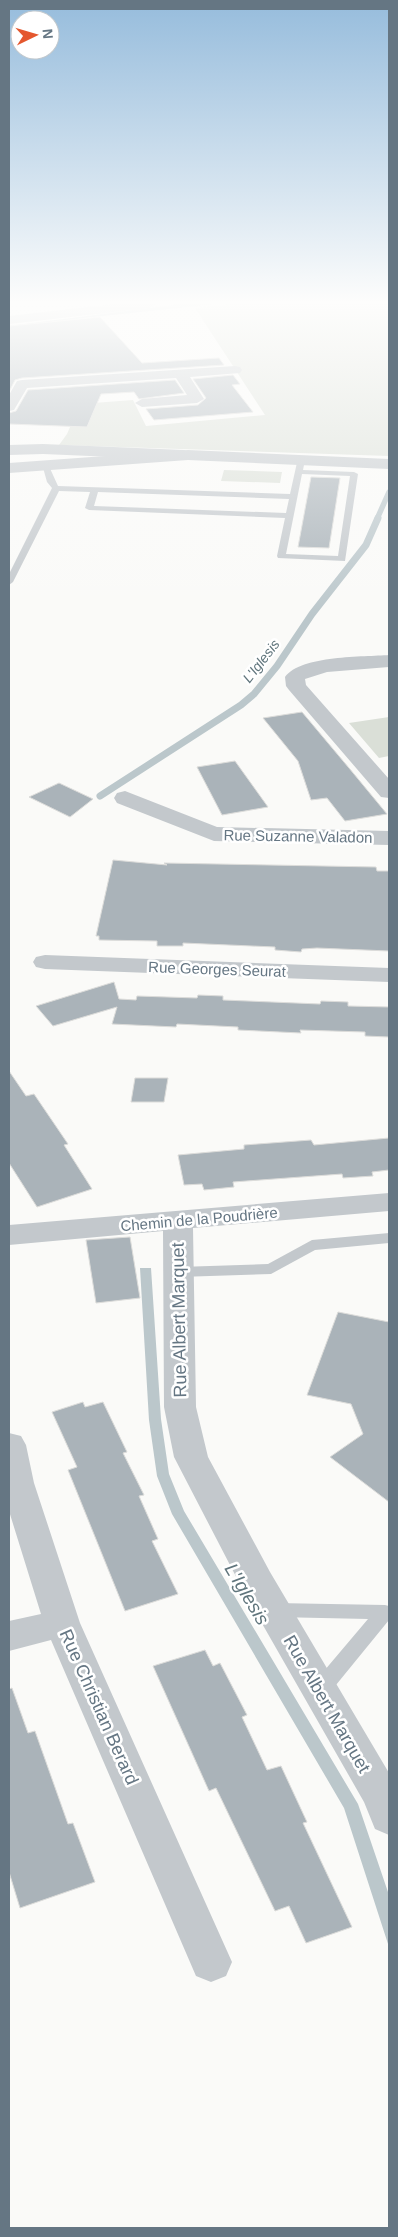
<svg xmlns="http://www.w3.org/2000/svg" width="398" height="2237" font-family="Arial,sans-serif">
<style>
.green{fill:#dadfd7}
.water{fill:#bbc7cb}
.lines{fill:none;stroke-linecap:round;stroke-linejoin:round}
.stream-far1{stroke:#bbc7cb;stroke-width:5.5}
.stream{stroke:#bbc7cb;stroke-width:7}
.building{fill:#aab3b9;stroke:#dcdcda}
.service{fill:#c3c8cc;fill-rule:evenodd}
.minor{fill:#c3c8cc;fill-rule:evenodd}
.tertiary{fill:#c3c8cc;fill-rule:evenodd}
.labels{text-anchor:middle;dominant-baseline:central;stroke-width:5;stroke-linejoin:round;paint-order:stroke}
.far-water-label{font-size:14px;font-style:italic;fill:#60757c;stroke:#fff}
.street-label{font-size:15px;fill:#657683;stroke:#fff}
.near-street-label{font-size:18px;fill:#657683;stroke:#fff}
.near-water-label{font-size:19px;font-style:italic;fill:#60757c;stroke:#fff}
</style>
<rect width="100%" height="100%" fill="#fafaf8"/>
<!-- green -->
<path class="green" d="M 230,304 L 389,304 L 389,456 L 59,445 L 67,434 L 80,404 L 133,400 L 146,426 L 265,415 L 195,308 Z
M 224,470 L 282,472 L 280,483 L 221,481 Z
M 389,717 L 389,756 L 379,758 L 349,723 Z"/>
<!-- water -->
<path class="water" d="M 180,304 L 216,304 L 84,318 L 9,330 L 9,326 Z
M 140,1268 L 151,1268 L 161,1419 L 169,1474 L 184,1511 L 358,1804 L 389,1895 L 389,1947 L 344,1808 L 172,1514 L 157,1476 L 149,1420 Z"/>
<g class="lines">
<!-- stream-far1 -->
<path class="stream-far1" d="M 377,519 L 389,492"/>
<!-- stream -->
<path class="stream" d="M 100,796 L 241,705 L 254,694 L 277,666 L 312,614 L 366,545 L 378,518"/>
</g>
<!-- building -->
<path class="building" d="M 100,317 L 142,363 L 219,358 L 224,365 L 22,378 L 15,380 L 9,392 L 9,326 Z
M 233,375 L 240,384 L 232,385 L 253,412 L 154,420 L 146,409 L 198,405 L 206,398 L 193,379 Z
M 175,380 L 184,393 L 139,399 L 134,392 L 101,394 L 87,427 L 9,424 L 9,413 L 16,411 L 28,390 Z
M 311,477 L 340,478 L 329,548 L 298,547 Z
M 302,712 L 349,768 L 387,814 L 345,821 L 327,798 L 311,800 L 298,761 L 263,718 Z
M 235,761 L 268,807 L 222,815 L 197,767 Z
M 59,783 L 93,799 L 70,817 L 29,797 Z
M 113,860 L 167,865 L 164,863 L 376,867 L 377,871 L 389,871 L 389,951 L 317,948 L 302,949 L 301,952 L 275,950 L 275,947 L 183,943 L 183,946 L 157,946 L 157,941 L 99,940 L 99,936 L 96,936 Z
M 114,982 L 119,999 L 136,1000 L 137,996 L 197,998 L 198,995 L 223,996 L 223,1000 L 320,1004 L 321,1001 L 348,1002 L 348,1006 L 389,1007 L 389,1037 L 365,1036 L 365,1032 L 300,1030 L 301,1033 L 238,1030 L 238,1027 L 177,1024 L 176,1027 L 112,1024 L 117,1007 L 53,1026 L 36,1006 Z
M 9,1071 L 26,1096 L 34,1094 L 68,1144 L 64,1145 L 92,1189 L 37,1207 L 9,1163 Z
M 135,1078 L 168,1078 L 164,1102 L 131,1102 Z
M 389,1138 L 389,1170 L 372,1172 L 373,1176 L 343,1178 L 342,1174 L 233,1182 L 234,1187 L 204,1190 L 202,1184 L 184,1185 L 178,1155 L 244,1149 L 244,1145 L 311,1140 L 314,1145 Z
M 130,1237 L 140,1298 L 96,1303 L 86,1240 Z
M 338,1312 L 389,1322 L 389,1502 L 330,1457 L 363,1434 L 351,1404 L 307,1395 Z
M 83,1402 L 85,1407 L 103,1402 L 127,1452 L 123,1453 L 144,1495 L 139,1496 L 158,1539 L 152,1541 L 178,1594 L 125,1611 L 68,1470 L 77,1467 L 52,1412 Z
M 205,1650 L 213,1666 L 220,1663 L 247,1715 L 242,1717 L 267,1770 L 281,1766 L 307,1822 L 303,1823 L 352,1927 L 306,1943 L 289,1906 L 275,1911 L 216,1788 L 209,1791 L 153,1666 Z
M 12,1688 L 28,1733 L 35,1731 L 68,1824 L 73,1823 L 95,1882 L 20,1908 L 9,1872 L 9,1689 Z"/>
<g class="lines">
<!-- service -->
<path class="service" d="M 298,458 L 305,460 L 303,470 L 354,472 L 358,474 L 345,561 L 278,558 L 277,556 L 285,518 L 89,510 L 85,508 L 90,492 L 59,491 L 13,582 L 9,585 L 9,574 L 52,488 L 47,482 L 42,464 L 48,464 L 58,486 L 290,494 ZM 302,474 L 350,476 L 338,556 L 286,554 ZM 98,492 L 289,499 L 286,513 L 94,506 Z
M 389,1233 L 389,1243 L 315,1250 L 271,1274 L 179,1277 L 174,1276 L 171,1272 L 174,1268 L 179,1267 L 268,1264 L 312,1240 Z
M 275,1603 L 385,1605 L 389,1606 L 389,1620 L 327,1696 L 320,1698 L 313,1696 L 311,1690 L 313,1684 L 368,1619 L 275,1617 L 269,1615 L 266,1610 L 269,1605 Z"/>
<!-- minor -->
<path class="minor" d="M 114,304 L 156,304 L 150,308 L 9,324 L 9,316 Z
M 235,366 L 240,367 L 242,370 L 240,373 L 190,377 L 204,399 L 197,403 L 142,407 L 135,403 L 142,399 L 187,395 L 176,378 L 27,388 L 14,410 L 9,411 L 9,395 L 17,381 L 22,380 Z
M 43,444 L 184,450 L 190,452 L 192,455 L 190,458 L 184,460 L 43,454 L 9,455 L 9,445 Z
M 389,655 L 389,667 L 327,672 L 305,679 L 306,685 L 389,779 L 389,798 L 381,797 L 289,690 L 286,686 L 285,677 C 301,655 364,657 389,655 Z
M 125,791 L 217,827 L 389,831 L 389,845 L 214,841 L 117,803 L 114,798 L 117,793 Z
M 45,955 L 389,968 L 389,982 L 45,969 L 36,967 L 33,962 L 36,957 Z
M 389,1193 L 389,1211 L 193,1228 L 196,1407 L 208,1457 L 270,1572 L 389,1773 L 389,1835 L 375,1829 L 364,1802 L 244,1592 L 174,1457 L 164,1407 L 163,1231 L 9,1245 L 9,1225 Z
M 9,1433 L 21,1436 L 26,1445 L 34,1483 L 80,1623 L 232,1962 L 226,1976 L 211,1982 L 196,1976 L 51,1640 L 9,1651 L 9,1621 L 41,1614 L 9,1511 Z"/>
<!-- tertiary -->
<path class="tertiary" d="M 188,450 L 389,459 L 389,469 L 188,460 L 9,473 L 9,463 Z"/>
</g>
<!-- sky -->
<linearGradient id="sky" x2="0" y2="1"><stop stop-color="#96bcdc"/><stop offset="0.49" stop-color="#fdfdfc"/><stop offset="1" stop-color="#fdfdfc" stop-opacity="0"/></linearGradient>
<rect width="398" height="617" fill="url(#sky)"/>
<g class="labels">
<!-- far-water labels -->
<g class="far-water-label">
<text transform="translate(261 661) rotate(-52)">L'Iglesis</text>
</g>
<!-- street labels -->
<g class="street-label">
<text transform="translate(298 836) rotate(1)">Rue Suzanne Valadon</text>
<text transform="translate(217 969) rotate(2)">Rue Georges Seurat</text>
<text transform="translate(199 1219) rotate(-5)">Chemin de la Poudrière</text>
</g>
<!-- near-street labels -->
<g class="near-street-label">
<text transform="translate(179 1320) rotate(-91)">Rue Albert Marquet</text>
<text transform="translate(327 1704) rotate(60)">Rue Albert Marquet</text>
<text transform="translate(99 1707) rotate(66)">Rue Christian Berard</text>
</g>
<!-- near-water labels -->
<g class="near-water-label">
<text transform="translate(247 1594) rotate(59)">L'Iglesis</text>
</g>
</g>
<!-- border -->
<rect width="398" height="2237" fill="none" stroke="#657683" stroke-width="20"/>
<!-- north arrow -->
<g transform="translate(35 35) rotate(85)"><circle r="24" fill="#ffffff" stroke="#c1c8cd"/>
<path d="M0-4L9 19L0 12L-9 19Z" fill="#e4572e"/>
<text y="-8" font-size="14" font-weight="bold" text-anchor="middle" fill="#657683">N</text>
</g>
</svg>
